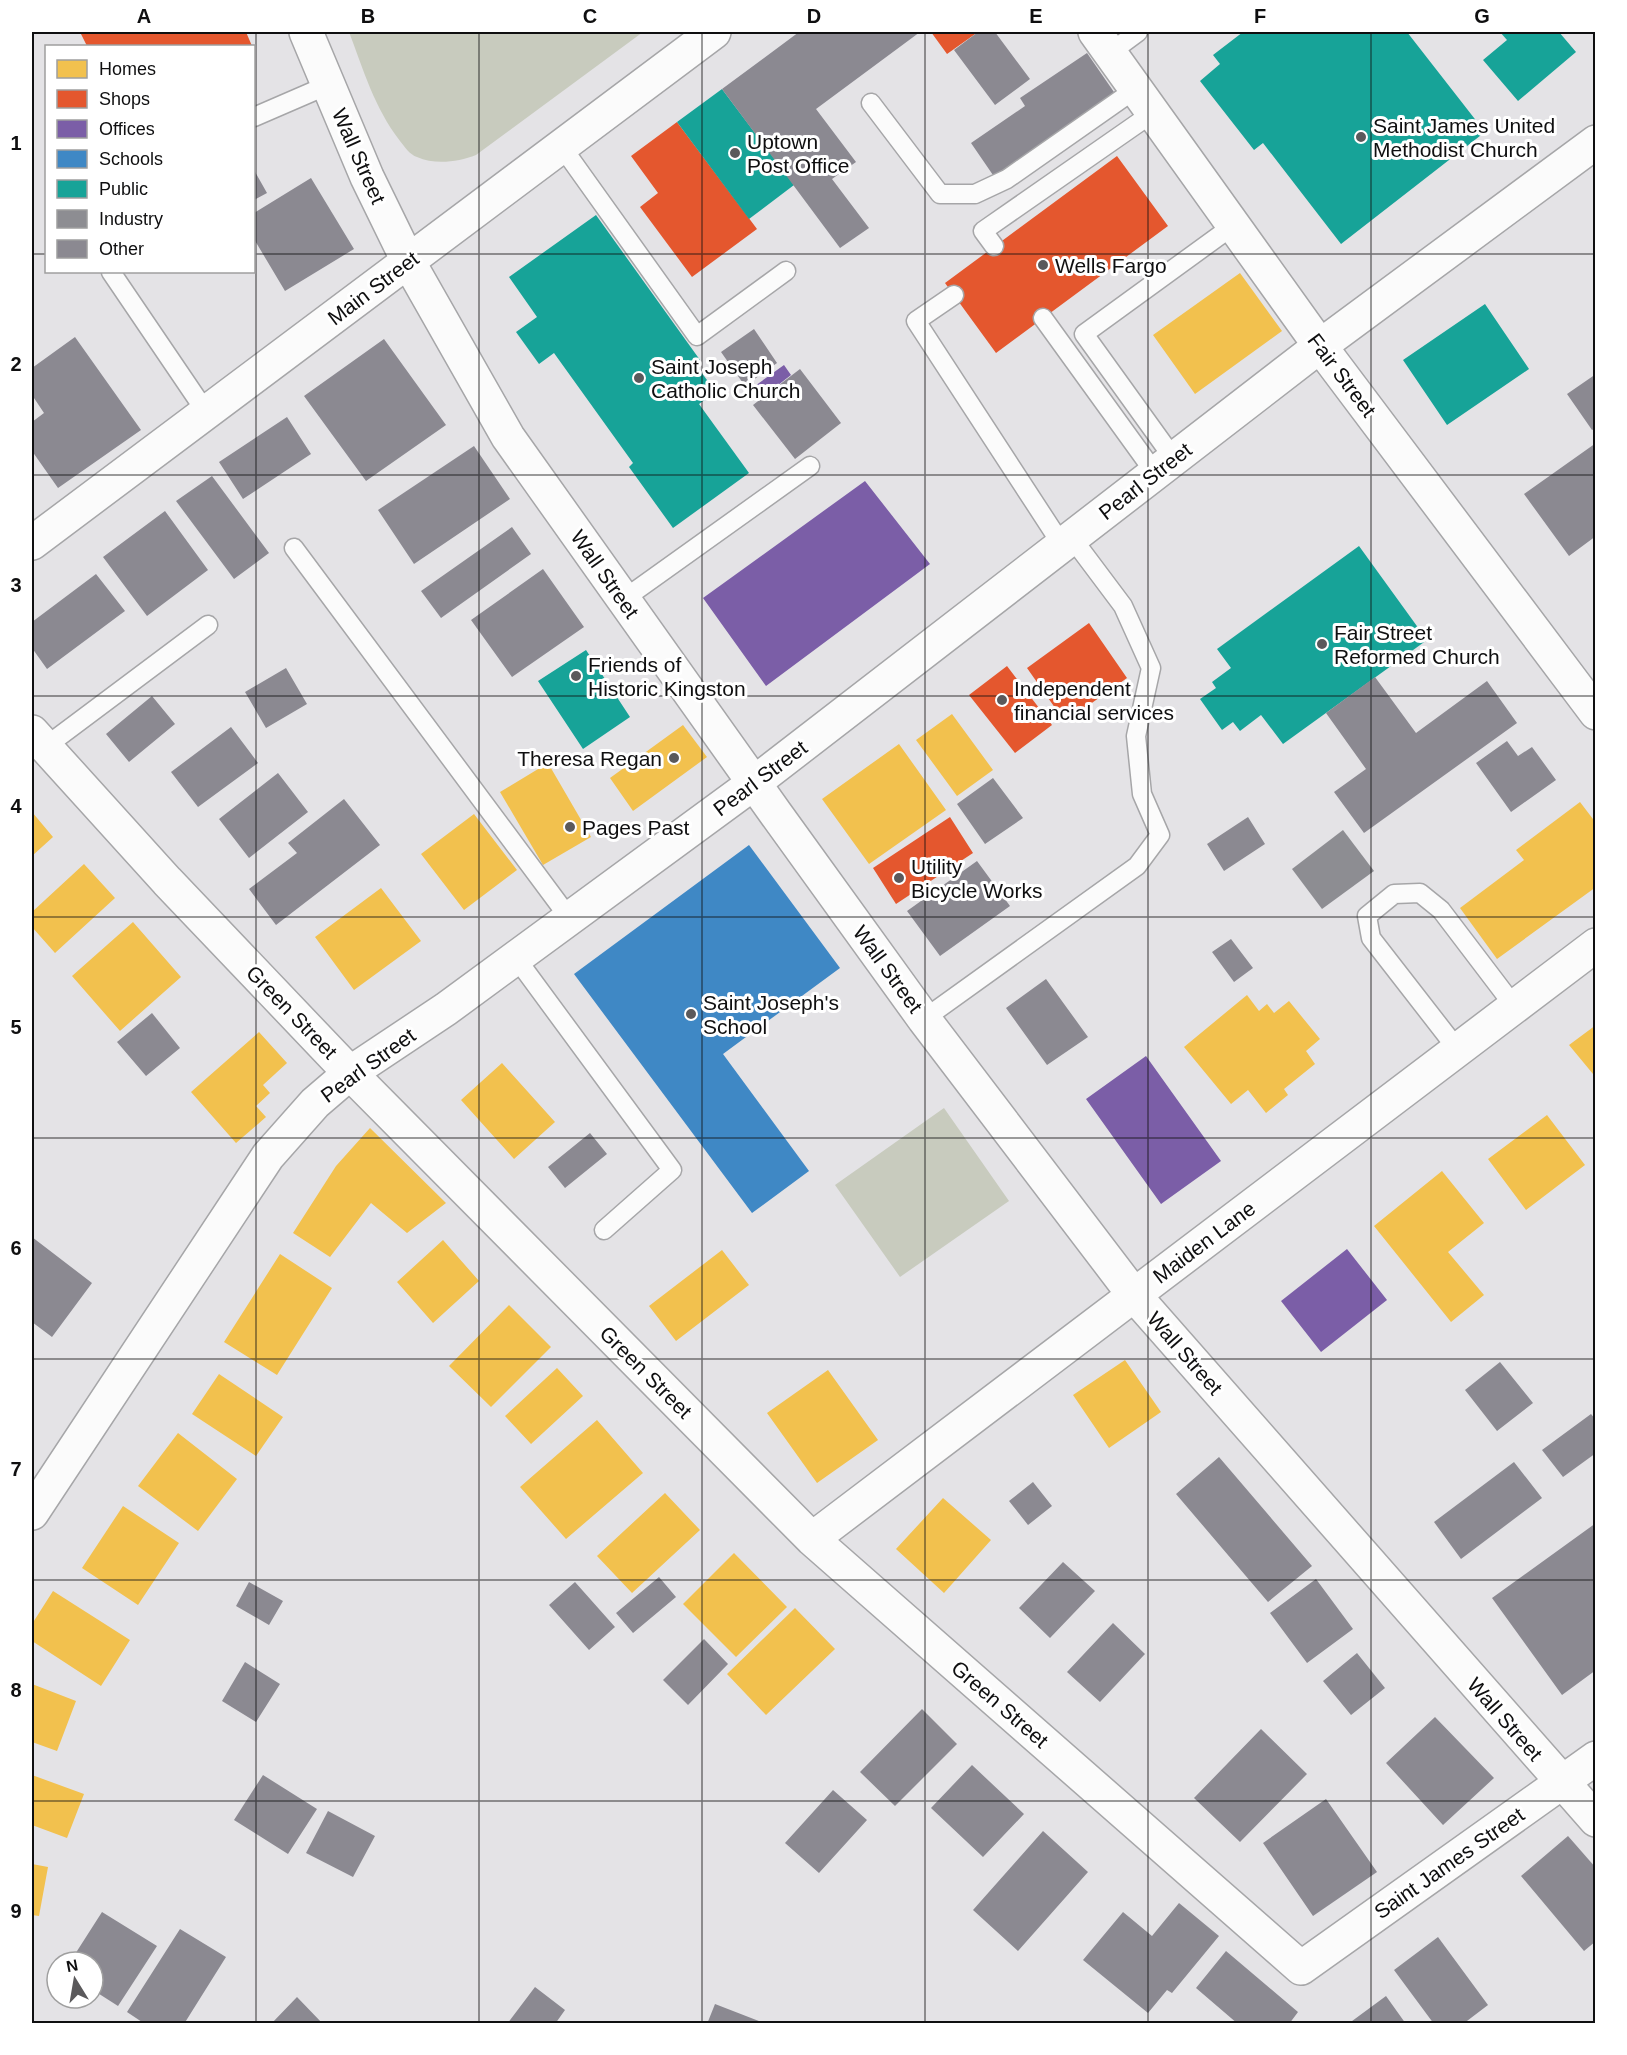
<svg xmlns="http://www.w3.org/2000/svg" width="1627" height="2055" font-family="Helvetica,sans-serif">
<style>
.green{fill:#c8cbbe}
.homes{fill:#f2c14e}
.shops{fill:#e4572e}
.offices{fill:#7b5ea7}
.schools{fill:#3f88c5}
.public{fill:#17a398}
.industry{fill:#8d8d92}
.building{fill:#8b8991}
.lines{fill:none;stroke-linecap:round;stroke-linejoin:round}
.service-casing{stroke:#a6a6a8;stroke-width:21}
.minor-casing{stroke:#a6a6a8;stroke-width:36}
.secondary-casing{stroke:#a6a6a8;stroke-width:36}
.service{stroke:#fbfbfb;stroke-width:18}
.minor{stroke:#fbfbfb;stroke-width:33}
.secondary{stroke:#fbfbfb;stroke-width:33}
.grid{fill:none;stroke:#0f0f10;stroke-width:1.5;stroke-opacity:0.55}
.poi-dot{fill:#5a595b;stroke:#fff;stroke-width:2}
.labels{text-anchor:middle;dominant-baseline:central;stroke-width:6;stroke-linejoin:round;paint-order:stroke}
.poi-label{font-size:21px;fill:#0f0f10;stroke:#fff;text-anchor:start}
.street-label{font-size:21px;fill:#0f0f10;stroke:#fff}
.neatline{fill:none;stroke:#0f0f10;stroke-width:2}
.grid-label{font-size:20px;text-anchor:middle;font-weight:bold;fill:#0f0f10}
</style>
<rect width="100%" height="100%" fill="#e4e3e6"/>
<!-- green -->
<path class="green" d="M 349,32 L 643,32 L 476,155 C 458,162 435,165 417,157 C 410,155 404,146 400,141 C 374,107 364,71 349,32 Z
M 944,1108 L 1009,1201 L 900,1277 L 835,1185 Z"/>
<!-- homes -->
<path class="homes" d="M 1240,273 L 1282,331 L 1195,394 L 1153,335 Z
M 952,714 L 993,770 L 957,796 L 916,740 Z
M 683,725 L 707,757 L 633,811 L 610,778 Z
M 899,744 L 946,810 L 869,864 L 822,799 Z
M 548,763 L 591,837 L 543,865 L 500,792 Z
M 1580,802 L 1596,823 L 1596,887 L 1497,959 L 1460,908 L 1524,860 L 1516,850 Z
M 32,812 L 53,837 L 32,856 Z
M 474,814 L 517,870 L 464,910 L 421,854 Z
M 84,864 L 115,898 L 55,953 L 32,927 L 32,912 Z
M 381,888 L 421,941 L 354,990 L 315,937 Z
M 133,922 L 181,977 L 120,1031 L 72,976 Z
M 1247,995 L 1259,1011 L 1267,1004 L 1274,1013 L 1289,1001 L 1320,1039 L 1306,1051 L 1315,1064 L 1284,1089 L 1288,1095 L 1266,1113 L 1248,1090 L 1231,1104 L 1184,1047 Z
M 1596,1025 L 1596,1071 L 1593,1074 L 1569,1045 Z
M 259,1032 L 287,1063 L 263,1085 L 270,1093 L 256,1106 L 266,1117 L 236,1143 L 191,1092 Z
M 502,1063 L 555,1122 L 514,1159 L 461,1100 Z
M 1547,1115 L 1585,1165 L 1526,1210 L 1488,1159 Z
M 370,1128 L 446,1203 L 407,1233 L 371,1203 L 330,1257 L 293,1233 L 336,1166 Z
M 1442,1171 L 1484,1223 L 1448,1252 L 1484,1295 L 1451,1322 L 1374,1226 Z
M 443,1240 L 479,1281 L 433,1323 L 397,1282 Z
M 722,1250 L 749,1285 L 676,1341 L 649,1306 Z
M 280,1254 L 332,1288 L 277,1375 L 224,1342 Z
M 509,1305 L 551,1347 L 491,1407 L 449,1366 Z
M 1125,1360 L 1161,1412 L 1109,1448 L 1073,1395 Z
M 557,1368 L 583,1396 L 531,1444 L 505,1416 Z
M 828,1370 L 878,1440 L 817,1483 L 767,1413 Z
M 219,1374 L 283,1417 L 256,1456 L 192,1414 Z
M 597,1420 L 643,1473 L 566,1539 L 520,1487 Z
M 178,1433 L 237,1479 L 198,1531 L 138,1486 Z
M 665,1493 L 700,1530 L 632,1593 L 597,1556 Z
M 943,1498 L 991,1540 L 944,1593 L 896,1549 Z
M 123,1506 L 179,1543 L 138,1605 L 82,1568 Z
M 734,1553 L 787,1607 L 736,1657 L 683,1604 Z
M 53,1591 L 130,1640 L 101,1686 L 32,1641 L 32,1624 Z
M 795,1608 L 835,1649 L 766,1715 L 727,1674 Z
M 32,1684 L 76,1701 L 57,1751 L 32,1742 Z
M 32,1775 L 84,1794 L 67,1838 L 32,1825 Z
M 32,1864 L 48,1867 L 39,1916 L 32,1915 Z"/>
<!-- shops -->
<path class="shops" d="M 80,32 L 246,32 L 252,46 L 87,46 Z
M 931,32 L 978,32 L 947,54 Z
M 677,122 L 757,229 L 692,277 L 640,207 L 658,193 L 631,156 Z
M 1117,156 L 1168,226 L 996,353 L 945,283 Z
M 1089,623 L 1127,678 L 1065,722 L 1027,668 Z
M 1007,666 L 1052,725 L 1015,753 L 969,695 Z
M 950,817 L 973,853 L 896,904 L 873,868 Z"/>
<!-- offices -->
<path class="offices" d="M 784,365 L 791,375 L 760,399 L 752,388 Z
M 865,481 L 930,564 L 766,686 L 703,598 Z
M 1146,1056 L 1221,1161 L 1161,1204 L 1086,1099 Z
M 1347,1249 L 1387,1300 L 1321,1352 L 1281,1301 Z"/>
<!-- schools -->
<path class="schools" d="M 749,845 L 840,968 L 723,1054 L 809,1171 L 752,1213 L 574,974 Z"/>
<!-- public -->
<path class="public" d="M 1243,32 L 1407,32 L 1485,132 L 1341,244 L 1263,143 L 1254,150 L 1200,81 L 1220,64 L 1213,55 Z
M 1500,32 L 1559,32 L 1576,52 L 1518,101 L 1483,60 L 1507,40 Z
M 722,89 L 794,185 L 749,219 L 677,122 Z
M 596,215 L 700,360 L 695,364 L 716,392 L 699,404 L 749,473 L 673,528 L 629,467 L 633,463 L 554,353 L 539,364 L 516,332 L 537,317 L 509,277 Z
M 1485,304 L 1529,369 L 1447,425 L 1403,360 Z
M 1359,546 L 1427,640 L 1283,744 L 1261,715 L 1240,731 L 1233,722 L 1222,730 L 1200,699 L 1216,688 L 1212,682 L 1231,668 L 1217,649 Z
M 586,650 L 630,717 L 583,749 L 538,681 Z"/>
<!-- industry -->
<path class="industry" d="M 1343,830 L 1374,871 L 1322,909 L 1292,869 Z"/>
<!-- building -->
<path class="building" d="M 799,32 L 920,32 L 816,109 L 856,162 L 832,179 L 869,228 L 840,248 L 722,89 Z
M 978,32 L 995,32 L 1030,79 L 995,105 L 954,50 Z
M 1087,53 L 1116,95 L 995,178 L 971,143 L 1025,106 L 1020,98 Z
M 254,170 L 267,193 L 254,200 Z
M 311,178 L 354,249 L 285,291 L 254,239 L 254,213 Z
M 754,329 L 777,363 L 745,386 L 721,352 Z
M 75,337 L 141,430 L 58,488 L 32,451 L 32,422 L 44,413 L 32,395 L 32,368 Z
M 384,339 L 446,425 L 366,481 L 304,396 Z
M 800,369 L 841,423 L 795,459 L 753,405 Z
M 1596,374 L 1596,428 L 1592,430 L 1567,394 Z
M 287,417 L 311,454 L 243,499 L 219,462 Z
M 1596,443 L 1596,536 L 1569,556 L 1524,494 Z
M 474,446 L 510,499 L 414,564 L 378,510 Z
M 212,476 L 269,553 L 234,579 L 176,501 Z
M 165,511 L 208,570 L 147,616 L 103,557 Z
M 512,527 L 531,554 L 441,618 L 421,591 Z
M 543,569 L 584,627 L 512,677 L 471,620 Z
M 96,574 L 125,611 L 47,669 L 32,648 L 32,622 Z
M 286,668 L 307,704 L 266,728 L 245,692 Z
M 1375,677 L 1416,733 L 1487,681 L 1517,723 L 1364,833 L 1334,792 L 1366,769 L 1326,713 Z
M 152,696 L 175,724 L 129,762 L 106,734 Z
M 231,727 L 258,763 L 198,807 L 171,772 Z
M 1507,741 L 1518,756 L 1532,747 L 1556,780 L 1511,812 L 1476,763 Z
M 278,773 L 308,812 L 249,858 L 219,819 Z
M 993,778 L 1023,818 L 985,844 L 957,804 Z
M 344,799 L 380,845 L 276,925 L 249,889 L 297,853 L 288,843 Z
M 1248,817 L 1265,844 L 1224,871 L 1207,844 Z
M 977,861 L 1010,906 L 940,956 L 907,911 Z
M 1231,939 L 1253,968 L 1234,982 L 1212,952 Z
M 1046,979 L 1088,1037 L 1047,1065 L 1006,1008 Z
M 152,1013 L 180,1048 L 146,1076 L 117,1042 Z
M 590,1133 L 607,1154 L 565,1188 L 548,1167 Z
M 32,1237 L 92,1283 L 52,1337 L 32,1322 Z
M 1500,1362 L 1533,1403 L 1497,1431 L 1465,1390 Z
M 1591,1414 L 1596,1420 L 1596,1453 L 1563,1477 L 1542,1450 Z
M 1219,1457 L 1312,1566 L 1268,1602 L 1176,1494 Z
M 1514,1462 L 1542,1498 L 1461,1559 L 1434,1522 Z
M 1033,1482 L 1052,1506 L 1028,1525 L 1009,1501 Z
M 1596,1523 L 1596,1670 L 1562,1695 L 1492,1598 Z
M 1063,1562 L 1095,1591 L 1050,1638 L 1019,1608 Z
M 659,1577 L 676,1597 L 633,1633 L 616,1613 Z
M 1316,1579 L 1353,1629 L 1307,1663 L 1270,1613 Z
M 249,1582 L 283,1601 L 269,1625 L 236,1606 Z
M 575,1582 L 615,1627 L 589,1650 L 549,1605 Z
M 1113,1623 L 1145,1654 L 1100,1702 L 1067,1672 Z
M 704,1639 L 728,1664 L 688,1705 L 663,1680 Z
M 1357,1653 L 1385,1688 L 1351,1715 L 1323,1681 Z
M 245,1662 L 280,1684 L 256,1722 L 222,1701 Z
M 922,1709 L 957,1744 L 895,1806 L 860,1772 Z
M 1435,1717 L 1494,1778 L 1443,1825 L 1386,1763 Z
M 1261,1729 L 1307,1774 L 1240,1842 L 1194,1798 Z
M 972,1765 L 1024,1814 L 983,1857 L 931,1808 Z
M 263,1775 L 317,1809 L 288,1854 L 234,1820 Z
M 833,1790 L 867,1820 L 819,1873 L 785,1843 Z
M 1326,1799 L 1377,1872 L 1313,1916 L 1263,1843 Z
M 328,1811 L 375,1836 L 353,1877 L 306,1853 Z
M 1043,1831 L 1088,1872 L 1018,1951 L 973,1910 Z
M 1568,1836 L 1596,1868 L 1596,1941 L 1584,1951 L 1521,1876 Z
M 1179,1903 L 1219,1936 L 1172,1993 L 1167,1990 L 1148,2013 L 1083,1960 L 1123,1912 L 1152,1936 Z
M 102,1912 L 157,1946 L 118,2006 L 93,1990 L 93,1962 L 70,1962 Z
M 180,1929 L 226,1957 L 184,2024 L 145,2024 L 127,2012 Z
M 1438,1937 L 1488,2005 L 1463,2024 L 1434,2024 L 1394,1970 Z
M 1226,1951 L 1298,2012 L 1289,2024 L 1238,2024 L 1196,1988 Z
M 535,1987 L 565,2010 L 555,2024 L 507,2024 Z
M 1386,1996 L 1406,2024 L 1348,2024 Z
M 297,1997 L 323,2024 L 271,2024 Z
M 715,2004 L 764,2023 L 764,2024 L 707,2024 Z"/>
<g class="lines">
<!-- service casing -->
<g class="service-casing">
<path id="service" d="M 1111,52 L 1138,32
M 871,103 L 940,194 L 975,194 L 1007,179 L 1137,88
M 254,117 L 328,85
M 562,147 L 697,336 L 786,271
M 994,246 L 983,231 L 1154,112
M 111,272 L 206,412
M 954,295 L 916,321 L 1062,545
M 1043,318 L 1155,473
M 1174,459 L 1084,334 L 1234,225
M 294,548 L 570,919
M 624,599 L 810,466
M 45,747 L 208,625
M 516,958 L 672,1170 L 604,1230
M 924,1019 L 1137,866 L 1160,835 L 1142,794 L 1136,736 L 1151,668 L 1123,606 L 1072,538
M 1458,1050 L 1371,938 L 1367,916 L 1394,894 L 1420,893 L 1441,910 L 1514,1006"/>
</g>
<!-- minor casing -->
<g class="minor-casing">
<path id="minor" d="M 306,32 L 367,177 L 408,261 L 508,437 L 776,814 L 924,1019 L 1134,1295 L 1596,1820
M 1095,32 L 1320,346 L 1596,713
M 32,543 L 714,32
M 32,732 L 167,881 L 350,1073 L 812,1539 L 1301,1968 L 1596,1758
M 812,1539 L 1596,945"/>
</g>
<!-- secondary casing -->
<g class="secondary-casing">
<path id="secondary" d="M 32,1513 L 268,1156 L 315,1103 L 350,1073 L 446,1009 L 754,783 L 1320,346 L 1596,142"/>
</g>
<!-- service -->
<use href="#service" class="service"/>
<!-- minor -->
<use href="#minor" class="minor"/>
<!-- secondary -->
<use href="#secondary" class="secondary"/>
</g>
<!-- grid -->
<path class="grid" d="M 256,32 L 256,2024M 479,32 L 479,2024M 702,32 L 702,2024M 925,32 L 925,2024M 1148,32 L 1148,2024M 1371,32 L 1371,2024M 32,254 L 46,254M 254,254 L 1596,254M 32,475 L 1596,475M 32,696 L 1596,696M 32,917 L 1596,917M 32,1138 L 1596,1138M 32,1359 L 1596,1359M 32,1580 L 1596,1580M 32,1801 L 1596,1801"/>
<!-- markers -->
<g class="poi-dot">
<circle cx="1361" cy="137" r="6"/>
<circle cx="735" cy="153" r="6"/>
<circle cx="1043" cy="265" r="6"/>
<circle cx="639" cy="378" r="6"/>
<circle cx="1322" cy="644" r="6"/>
<circle cx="576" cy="676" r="6"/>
<circle cx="1002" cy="700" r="6"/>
<circle cx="674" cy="758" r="6"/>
<circle cx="570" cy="827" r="6"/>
<circle cx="899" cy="878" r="6"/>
<circle cx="691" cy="1014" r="6"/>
</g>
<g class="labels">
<!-- poi labels -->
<g class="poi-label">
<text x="1373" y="125">Saint James United<tspan x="1373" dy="24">Methodist Church</tspan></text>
<text x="747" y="141">Uptown<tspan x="747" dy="24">Post Office</tspan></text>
<text x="1055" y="265">Wells Fargo</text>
<text x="651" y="366">Saint Joseph<tspan x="651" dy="24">Catholic Church</tspan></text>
<text x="1334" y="632">Fair Street<tspan x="1334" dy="24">Reformed Church</tspan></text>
<text x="588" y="664">Friends of<tspan x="588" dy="24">Historic Kingston</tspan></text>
<text x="1014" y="688">Independent<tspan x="1014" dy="24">financial services</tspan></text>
<text x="662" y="758" text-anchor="end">Theresa Regan</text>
<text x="582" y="827">Pages Past</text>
<text x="911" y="866">Utility<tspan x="911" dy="24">Bicycle Works</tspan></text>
<text x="703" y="1002">Saint Joseph's<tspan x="703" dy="24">School</tspan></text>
</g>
<!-- street labels -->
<g class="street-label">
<text transform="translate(359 156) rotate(66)">Wall Street</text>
<text transform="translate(373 288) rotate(-37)">Main Street</text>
<text transform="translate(1342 375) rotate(53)">Fair Street</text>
<text transform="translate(1145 481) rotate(-38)">Pearl Street</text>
<text transform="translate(605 574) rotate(55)">Wall Street</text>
<text transform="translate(760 778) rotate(-37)">Pearl Street</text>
<text transform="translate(888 969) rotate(54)">Wall Street</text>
<text transform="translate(292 1012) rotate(46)">Green Street</text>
<text transform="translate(368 1065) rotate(-36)">Pearl Street</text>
<text transform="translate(1204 1242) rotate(-37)">Maiden Lane</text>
<text transform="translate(1185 1353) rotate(49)">Wall Street</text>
<text transform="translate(646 1372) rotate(45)">Green Street</text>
<text transform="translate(1000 1704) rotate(41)">Green Street</text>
<text transform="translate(1505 1719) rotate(49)">Wall Street</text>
<text transform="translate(1449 1863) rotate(-35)">Saint James Street</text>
</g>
</g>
<!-- border -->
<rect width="1627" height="2055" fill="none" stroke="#ffffff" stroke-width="66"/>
<!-- legend -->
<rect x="45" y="45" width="210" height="228" fill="#ffffff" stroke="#9f9f9f" stroke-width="1.5"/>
<rect x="57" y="60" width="30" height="18" fill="#f2c14e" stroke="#9f9f9f" stroke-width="1.5"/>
<text x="99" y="75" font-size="18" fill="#0f0f10">Homes</text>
<rect x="57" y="90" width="30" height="18" fill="#e4572e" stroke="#9f9f9f" stroke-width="1.5"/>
<text x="99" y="105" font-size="18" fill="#0f0f10">Shops</text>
<rect x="57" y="120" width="30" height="18" fill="#7b5ea7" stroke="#9f9f9f" stroke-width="1.5"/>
<text x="99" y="135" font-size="18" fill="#0f0f10">Offices</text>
<rect x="57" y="150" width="30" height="18" fill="#3f88c5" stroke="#9f9f9f" stroke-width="1.5"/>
<text x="99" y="165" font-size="18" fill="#0f0f10">Schools</text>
<rect x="57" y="180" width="30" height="18" fill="#17a398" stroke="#9f9f9f" stroke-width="1.5"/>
<text x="99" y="195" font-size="18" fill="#0f0f10">Public</text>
<rect x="57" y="210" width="30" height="18" fill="#8d8d92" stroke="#9f9f9f" stroke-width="1.5"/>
<text x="99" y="225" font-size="18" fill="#0f0f10">Industry</text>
<rect x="57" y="240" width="30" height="18" fill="#8b8991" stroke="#9f9f9f" stroke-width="1.5"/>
<text x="99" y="255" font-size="18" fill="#0f0f10">Other</text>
<!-- north arrow -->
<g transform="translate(75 1980) rotate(349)"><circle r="28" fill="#ffffff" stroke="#9f9f9f" stroke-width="1.5"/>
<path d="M0-4.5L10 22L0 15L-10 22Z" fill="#5a595b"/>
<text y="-9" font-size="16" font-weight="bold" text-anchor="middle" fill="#0f0f10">N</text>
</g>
<rect x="33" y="33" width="1561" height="1989" class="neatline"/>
<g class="grid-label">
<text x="144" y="23">A</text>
<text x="368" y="23">B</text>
<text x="590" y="23">C</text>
<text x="814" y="23">D</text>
<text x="1036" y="23">E</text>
<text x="1260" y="23">F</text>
<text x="1482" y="23">G</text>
<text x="16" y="150">1</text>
<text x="16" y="371">2</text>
<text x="16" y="592">3</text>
<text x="16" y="813">4</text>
<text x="16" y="1034">5</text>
<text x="16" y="1255">6</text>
<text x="16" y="1476">7</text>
<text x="16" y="1697">8</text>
<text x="16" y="1918">9</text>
</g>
</svg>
